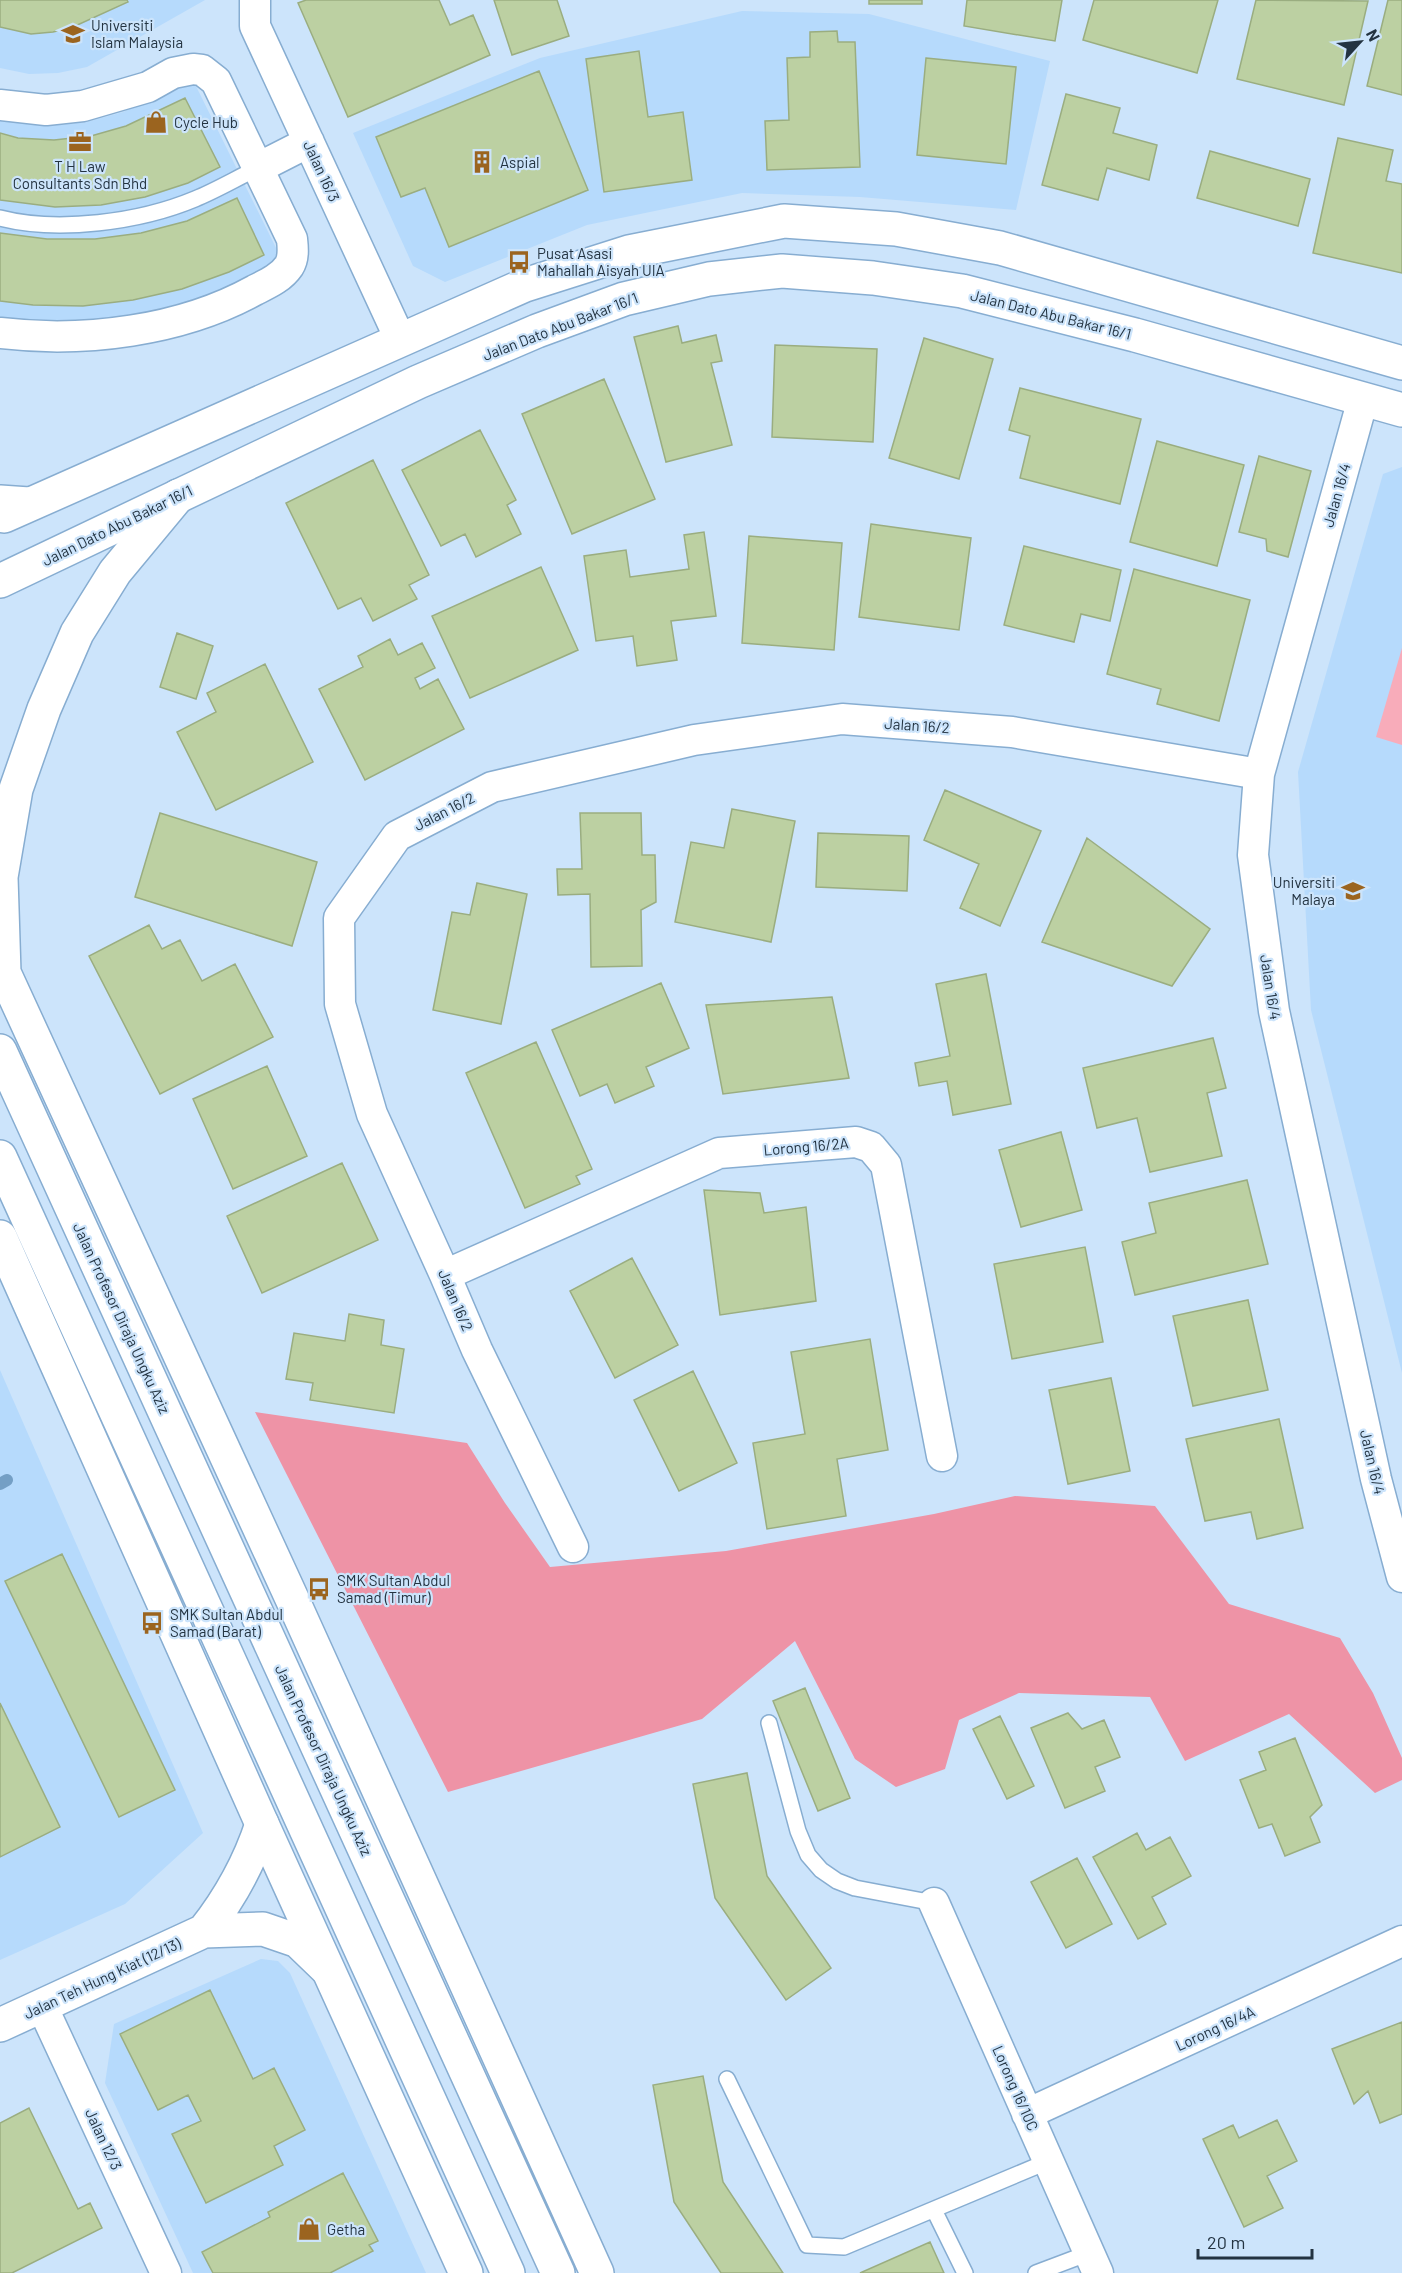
<svg xmlns="http://www.w3.org/2000/svg" width="1402" height="2273" font-family="Barlow,sans-serif">
<style>
.built{fill:#b6dafc}
.green{fill:#f8acba}
.forest{fill:#ee93a6}
.lines{fill:none;stroke-linecap:round;stroke-linejoin:round}
.stream{stroke:#749fc5;stroke-width:12}
.building{fill:#bcd0a2;stroke:#9aad80;stroke-width:1.5}
.service-casing{stroke:#87add1;stroke-width:18}
.minor-casing{stroke:#87add1;stroke-width:33}
.tertiary-casing{stroke:#87add1;stroke-width:36}
.secondary-casing{stroke:#87add1;stroke-width:36}
.primary-casing{stroke:#87add1;stroke-width:36}
.service{stroke:#fff;stroke-width:15}
.minor{stroke:#fff;stroke-width:30}
.tertiary{stroke:#fff;stroke-width:33}
.secondary{stroke:#fff;stroke-width:33}
.primary{stroke:#fff;stroke-width:33}
.labels{text-anchor:middle;dominant-baseline:central;stroke-width:4.5;stroke-linejoin:round;paint-order:stroke}
.poi-label{font-size:15px;fill:#233341;stroke:#cce4fb;text-anchor:start}
.street-label{font-size:15px;fill:#233341;stroke:#cce4fb}
</style>
<rect width="100%" height="100%" fill="#cce4fb"/>
<!-- built -->
<path class="built" d="M 0,0 L 205,0 L 87,67 L 58,73 L 29,74 L 0,68 Z
M 742,11 L 869,14 L 1050,61 L 1016,210 L 860,197 L 742,193 L 587,225 L 445,282 L 413,266 L 353,133 L 540,58 Z
M 193,80 L 282,260 L 233,286 L 185,302 L 135,315 L 84,323 L 32,322 L 0,317 L 0,119 L 48,126 L 87,122 L 123,112 Z
M 1402,467 L 1402,1373 L 1311,1010 L 1298,772 L 1383,474 Z
M 0,1370 L 203,1833 L 125,1904 L 0,1960 Z
M 261,1959 L 278,1961 L 290,1973 L 426,2273 L 193,2273 L 105,2083 L 114,2024 Z"/>
<!-- green -->
<path class="green" d="M 1402,648 L 1402,745 L 1376,737 Z"/>
<!-- forest -->
<path class="forest" d="M 255,1412 L 467,1443 L 505,1503 L 550,1567 L 726,1551 L 934,1514 L 1015,1496 L 1155,1506 L 1229,1604 L 1340,1638 L 1373,1693 L 1402,1758 L 1402,1780 L 1375,1793 L 1289,1714 L 1185,1761 L 1150,1697 L 1019,1693 L 959,1720 L 945,1769 L 896,1787 L 855,1759 L 795,1641 L 702,1719 L 448,1792 Z"/>
<g class="lines">
<!-- stream -->
<path class="stream" d="M 0,1484 L 7,1480"/>
</g>
<!-- building -->
<path class="building" d="M 0,0 L 127,0 L 128,2 L 73,27 L 53,32 L 31,34 L 0,27 Z
M 306,0 L 439,0 L 450,25 L 473,15 L 490,55 L 348,117 L 298,3 Z
M 494,0 L 557,0 L 569,36 L 512,55 Z
M 869,0 L 922,0 L 922,4 L 869,4 Z
M 967,0 L 1062,0 L 1055,41 L 964,26 Z
M 1094,0 L 1218,0 L 1197,73 L 1083,40 Z
M 1256,0 L 1368,1 L 1344,105 L 1237,79 Z
M 1388,0 L 1402,0 L 1402,95 L 1367,86 Z
M 837,31 L 838,42 L 855,42 L 860,167 L 767,170 L 765,121 L 789,120 L 787,58 L 810,57 L 810,32 Z
M 639,51 L 648,117 L 683,112 L 692,180 L 604,192 L 586,59 Z
M 926,58 L 1016,67 L 1006,164 L 917,155 Z
M 539,71 L 588,190 L 449,247 L 425,188 L 401,197 L 376,137 Z
M 1066,94 L 1120,108 L 1113,133 L 1157,145 L 1149,180 L 1107,168 L 1098,200 L 1042,185 Z
M 185,98 L 220,167 L 188,183 L 145,197 L 101,205 L 55,207 L 0,200 L 0,133 L 18,138 L 54,140 L 91,136 L 126,126 Z
M 1338,138 L 1393,150 L 1386,181 L 1402,184 L 1402,273 L 1313,253 Z
M 1210,151 L 1310,179 L 1298,226 L 1197,198 Z
M 237,198 L 264,255 L 229,272 L 182,289 L 133,300 L 83,306 L 33,305 L 0,301 L 0,233 L 47,239 L 95,239 L 141,233 L 187,221 Z
M 678,326 L 682,343 L 716,335 L 722,361 L 711,363 L 732,445 L 666,462 L 634,337 Z
M 924,338 L 993,359 L 959,479 L 889,458 Z
M 775,345 L 877,349 L 873,442 L 772,437 Z
M 604,379 L 655,499 L 572,534 L 522,414 Z
M 1020,388 L 1141,419 L 1120,504 L 1020,478 L 1030,436 L 1009,430 Z
M 480,430 L 516,500 L 507,505 L 521,534 L 476,557 L 465,534 L 441,546 L 402,470 Z
M 1157,441 L 1244,465 L 1217,566 L 1130,542 Z
M 1259,456 L 1311,471 L 1288,557 L 1267,551 L 1266,539 L 1239,532 Z
M 373,460 L 429,575 L 409,585 L 417,599 L 373,621 L 361,598 L 338,609 L 286,503 Z
M 871,524 L 971,538 L 959,630 L 859,617 Z
M 704,532 L 716,616 L 671,621 L 677,660 L 637,666 L 633,636 L 596,641 L 584,556 L 626,550 L 630,577 L 689,569 L 684,535 Z
M 749,536 L 842,543 L 834,650 L 742,643 Z
M 1024,546 L 1121,570 L 1110,621 L 1081,614 L 1074,642 L 1004,625 Z
M 541,567 L 578,650 L 470,698 L 432,616 Z
M 1134,569 L 1250,600 L 1219,721 L 1157,704 L 1161,689 L 1107,674 Z
M 177,633 L 213,646 L 196,699 L 160,687 Z
M 390,639 L 398,655 L 422,643 L 435,668 L 415,678 L 420,689 L 438,679 L 464,729 L 365,780 L 319,689 L 363,667 L 358,656 Z
M 265,664 L 313,762 L 216,810 L 177,732 L 216,712 L 207,693 Z
M 945,790 L 1041,831 L 1000,926 L 960,908 L 979,864 L 924,840 Z
M 732,809 L 795,821 L 771,942 L 675,922 L 691,842 L 724,848 Z
M 160,813 L 317,862 L 292,946 L 135,897 Z
M 580,813 L 641,813 L 642,855 L 655,855 L 656,902 L 641,910 L 642,966 L 591,967 L 590,894 L 558,895 L 557,869 L 582,869 Z
M 818,833 L 909,836 L 907,891 L 816,887 Z
M 1087,838 L 1210,929 L 1172,986 L 1042,942 Z
M 477,883 L 527,894 L 501,1024 L 433,1010 L 452,912 L 470,915 Z
M 149,925 L 162,949 L 180,940 L 202,981 L 235,964 L 273,1037 L 160,1094 L 89,956 Z
M 986,974 L 1011,1104 L 953,1115 L 947,1081 L 919,1086 L 915,1063 L 950,1056 L 936,984 Z
M 661,983 L 689,1048 L 646,1067 L 654,1086 L 615,1103 L 607,1084 L 580,1096 L 552,1030 Z
M 832,997 L 849,1078 L 723,1094 L 706,1005 Z
M 1213,1038 L 1226,1088 L 1207,1093 L 1222,1156 L 1150,1172 L 1137,1118 L 1097,1128 L 1083,1068 Z
M 536,1042 L 592,1169 L 576,1176 L 580,1184 L 525,1208 L 466,1073 Z
M 267,1066 L 307,1156 L 233,1189 L 193,1099 Z
M 1061,1132 L 1082,1210 L 1021,1227 L 999,1150 Z
M 342,1163 L 378,1240 L 262,1293 L 227,1216 Z
M 1247,1180 L 1268,1264 L 1135,1295 L 1122,1242 L 1156,1233 L 1149,1203 Z
M 704,1190 L 760,1193 L 764,1213 L 806,1207 L 816,1301 L 720,1315 Z
M 1085,1247 L 1103,1342 L 1012,1359 L 994,1264 Z
M 632,1258 L 678,1345 L 615,1378 L 570,1291 Z
M 1248,1300 L 1268,1390 L 1193,1406 L 1173,1316 Z
M 349,1314 L 384,1320 L 381,1345 L 404,1349 L 394,1413 L 310,1400 L 313,1383 L 286,1379 L 294,1333 L 345,1341 Z
M 870,1339 L 888,1450 L 837,1459 L 846,1516 L 767,1529 L 753,1443 L 805,1434 L 791,1352 Z
M 693,1371 L 737,1463 L 679,1491 L 634,1400 Z
M 1111,1378 L 1130,1471 L 1068,1484 L 1049,1390 Z
M 1279,1419 L 1303,1528 L 1257,1539 L 1251,1512 L 1205,1521 L 1186,1439 Z
M 62,1554 L 175,1790 L 119,1817 L 5,1581 Z
M 805,1688 L 850,1798 L 818,1811 L 773,1701 Z
M 0,1703 L 60,1827 L 0,1857 Z
M 1068,1713 L 1082,1729 L 1104,1720 L 1120,1757 L 1095,1767 L 1105,1791 L 1065,1808 L 1031,1728 Z
M 1000,1716 L 1034,1786 L 1007,1799 L 973,1729 Z
M 1295,1738 L 1322,1805 L 1310,1817 L 1320,1842 L 1285,1856 L 1272,1824 L 1259,1828 L 1240,1780 L 1266,1770 L 1259,1752 Z
M 747,1773 L 767,1876 L 831,1968 L 786,2000 L 715,1898 L 693,1784 Z
M 1137,1833 L 1146,1850 L 1170,1837 L 1191,1876 L 1152,1897 L 1166,1924 L 1138,1939 L 1093,1857 Z
M 1077,1858 L 1112,1924 L 1066,1948 L 1031,1882 Z
M 210,1990 L 253,2079 L 274,2068 L 305,2130 L 274,2146 L 283,2165 L 206,2203 L 172,2134 L 201,2121 L 188,2095 L 158,2110 L 120,2034 Z
M 1402,2022 L 1402,2114 L 1380,2123 L 1368,2091 L 1354,2104 L 1332,2049 Z
M 703,2076 L 723,2182 L 783,2273 L 721,2273 L 674,2202 L 653,2085 Z
M 29,2108 L 78,2209 L 90,2203 L 102,2228 L 12,2273 L 0,2273 L 0,2123 Z
M 1277,2120 L 1297,2161 L 1267,2176 L 1283,2208 L 1244,2227 L 1203,2139 L 1233,2125 L 1239,2138 Z
M 343,2173 L 378,2241 L 369,2245 L 373,2251 L 330,2273 L 213,2273 L 202,2252 L 270,2217 L 268,2212 Z
M 930,2242 L 944,2273 L 860,2273 Z"/>
<g class="lines">
<!-- service casing -->
<g class="service-casing">
<path id="service" d="M 0,218 C 58,233 140,222 195,199 C 217,190 237,178 258,168
M 769,1723 L 798,1831 L 808,1855 L 821,1870 L 837,1881 L 855,1888 L 934,1903
M 727,2079 L 807,2245 L 844,2247 L 1049,2161
M 934,2210 L 965,2273
M 1036,2273 L 1089,2253"/>
</g>
<!-- minor casing -->
<g class="minor-casing">
<path id="minor" d="M 255,0 L 255,26 L 400,339
M 0,105 L 46,110 L 83,106 L 148,87 L 173,73 L 193,69 L 202,70 L 216,81 L 292,239 C 293,248 294,258 289,266 C 281,278 267,284 255,290 C 181,331 84,343 0,333
M 258,168 L 309,142
M 1363,399 L 1259,774 L 1253,855 L 1274,1011 L 1376,1479 L 1402,1577
M 445,1275 L 719,1153 L 856,1142 L 871,1147 L 886,1165 L 942,1456
M 573,1547 L 477,1350 L 445,1275 L 372,1114 L 340,1004 L 339,918 L 397,836 L 492,787 L 694,740 L 842,719 L 1012,732 L 1259,774
M 934,1903 L 1098,2273
M 42,2006 L 166,2273
M 1027,2114 L 1402,1941"/>
</g>
<!-- tertiary casing -->
<g class="tertiary-casing">
<path id="tertiary" d="M 204,1931 C 230,1898 249,1864 262,1824
M 0,2025 L 204,1931 L 263,1929 L 298,1941 L 326,1968"/>
</g>
<!-- secondary casing -->
<g class="secondary-casing">
<path id="secondary" d="M 4,516 L 525,285 L 629,252 L 784,221 L 896,229 L 1000,248 L 1402,363
M 0,581 L 418,382 L 537,331 L 624,299 L 709,279 L 782,271 L 873,278 L 962,291 L 1135,335 L 1402,410"/>
</g>
<!-- primary casing -->
<g class="primary-casing">
<path id="primary" d="M 0,502 L 29,504
M 0,964 L 294,1603 L 597,2273
M 4,973 L 1,877 L 16,789 L 44,709 L 77,633 L 115,572 L 178,496
M 0,1051 L 558,2273
M 0,1157 L 508,2273
M 0,1237 L 262,1824 L 466,2273"/>
</g>
<!-- service -->
<use href="#service" class="service"/>
<!-- minor -->
<use href="#minor" class="minor"/>
<!-- tertiary -->
<use href="#tertiary" class="tertiary"/>
<!-- secondary -->
<use href="#secondary" class="secondary"/>
<!-- primary -->
<use href="#primary" class="primary"/>
</g>
<!-- icons -->
<defs>
<g id="university-bare" transform="scale(1.8)"><path d="M0-5L7-2L0 1L-7-2ZM-4 1L0 2.5L4 1V4Q0 6-4 4Z" fill="#9b641f" stroke="#cce4fb" stroke-width="2.5" paint-order="stroke"/></g>
<g id="shop-bare" transform="scale(1.8)"><path d="M-5-2.5h2.3a2.7 3.5 0 0 1 5.4 0H5L5.5 6h-11ZM-1.5-2.5h3a1.5 2.3 0 0 0-3 0Z" fill="#9b641f" stroke="#cce4fb" stroke-width="2.5" paint-order="stroke"/></g>
<g id="office-bare" transform="scale(1.8)"><path d="M-6-3h4V-5.5h4V-3h4V5H-6ZM-1-4.5V-3h2v-1.5ZM-6 0V1H6V0Z" fill="#9b641f" stroke="#cce4fb" stroke-width="2.5" paint-order="stroke"/></g>
<g id="building-bare" transform="scale(1.8)"><path d="M-4-6H4V6H1V3H-1V6H-4ZM-2.5-4.3h1.7v1.8h-1.7ZM.8-4.3h1.7v1.8H.8ZM-2.5-1h1.7V.8h-1.7ZM.8-1h1.7V.8H.8Z" fill="#9b641f" stroke="#cce4fb" stroke-width="2.5" paint-order="stroke"/></g>
<g id="bus-bare" transform="scale(1.8)"><path d="M-5-6H5V4H4V6H2V4H-2V6H-4V4H-5ZM-3.5-4V0h7V-4ZM-3.5 1.2v1.5H-2V1.2ZM2 1.2v1.5H3.5V1.2Z" fill="#9b641f" stroke="#cce4fb" stroke-width="2.5" paint-order="stroke"/></g>
</defs>
<g fill-rule="evenodd">
<use href="#university-bare" x="73" y="34"/>
<use href="#shop-bare" x="156" y="122"/>
<use href="#office-bare" x="80" y="142"/>
<use href="#building-bare" x="482" y="162"/>
<use href="#bus-bare" x="519" y="262"/>
<use href="#university-bare" x="1353" y="891"/>
<use href="#bus-bare" x="319" y="1589"/>
<use href="#bus-bare" x="152" y="1623"/>
<use href="#shop-bare" x="309" y="2229"/>
</g>
<g class="labels">
<!-- poi labels -->
<g class="poi-label">
<text x="91" y="25">Universiti<tspan x="91" dy="17">Islam Malaysia</tspan></text>
<text x="174" y="122">Cycle Hub</text>
<text x="500" y="162">Aspial</text>
<text x="80" y="166" text-anchor="middle">T H Law<tspan x="80" dy="17">Consultants Sdn Bhd</tspan></text>
<text x="537" y="253">Pusat Asasi<tspan x="537" dy="17">Mahallah Aisyah UIA</tspan></text>
<text x="1335" y="882" text-anchor="end">Universiti<tspan x="1335" dy="17">Malaya</tspan></text>
<text x="337" y="1580">SMK Sultan Abdul<tspan x="337" dy="17">Samad (Timur)</tspan></text>
<text x="170" y="1614">SMK Sultan Abdul<tspan x="170" dy="17">Samad (Barat)</tspan></text>
<text x="327" y="2229">Getha</text>
</g>
<!-- street labels -->
<g class="street-label">
<text transform="translate(322 171) rotate(65)">Jalan 16/3</text>
<text transform="translate(1051 314) rotate(14)">Jalan Dato Abu Bakar 16/1</text>
<text transform="translate(560 326) rotate(-21)">Jalan Dato Abu Bakar 16/1</text>
<text transform="translate(1336 495) rotate(-74)">Jalan 16/4</text>
<text transform="translate(117 525) rotate(-26)">Jalan Dato Abu Bakar 16/1</text>
<text transform="translate(917 725) rotate(4)">Jalan 16/2</text>
<text transform="translate(444 811) rotate(-27)">Jalan 16/2</text>
<text transform="translate(1271 987) rotate(81)">Jalan 16/4</text>
<text transform="translate(806 1146) rotate(-5)">Lorong 16/2A</text>
<text transform="translate(456 1300) rotate(67)">Jalan 16/2</text>
<text transform="translate(122 1318) rotate(65)">Jalan Profesor Diraja Ungku Aziz</text>
<text transform="translate(1373 1462) rotate(77)">Jalan 16/4</text>
<text transform="translate(324 1760) rotate(65)">Jalan Profesor Diraja Ungku Aziz</text>
<text transform="translate(102 1978) rotate(-25)">Jalan Teh Hung Kiat (12/13)</text>
<text transform="translate(1215 2028) rotate(-25)">Lorong 16/4A</text>
<text transform="translate(1016 2088) rotate(66)">Lorong 16/10C</text>
<text transform="translate(104 2139) rotate(65)">Jalan 12/3</text>
</g>
</g>
<!-- north arrow -->
<g transform="translate(1360 42) rotate(63)" stroke="#cce4fb" stroke-width="4.5" paint-order="stroke">
<path d="M0-4.5L10 22L0 15L-10 22Z" fill="#233341"/>
<text y="-9" font-size="16" font-weight="bold" text-anchor="middle" fill="#233341">N</text>
</g>
<!-- scale -->
<path d="M1198 2249v9h114v-9" fill="none" stroke="#233341" stroke-width="3"/>
<text x="1207" y="2249" font-size="18" fill="#233341" stroke="#cce4fb" stroke-width="4.5" paint-order="stroke">20 m</text>
</svg>
